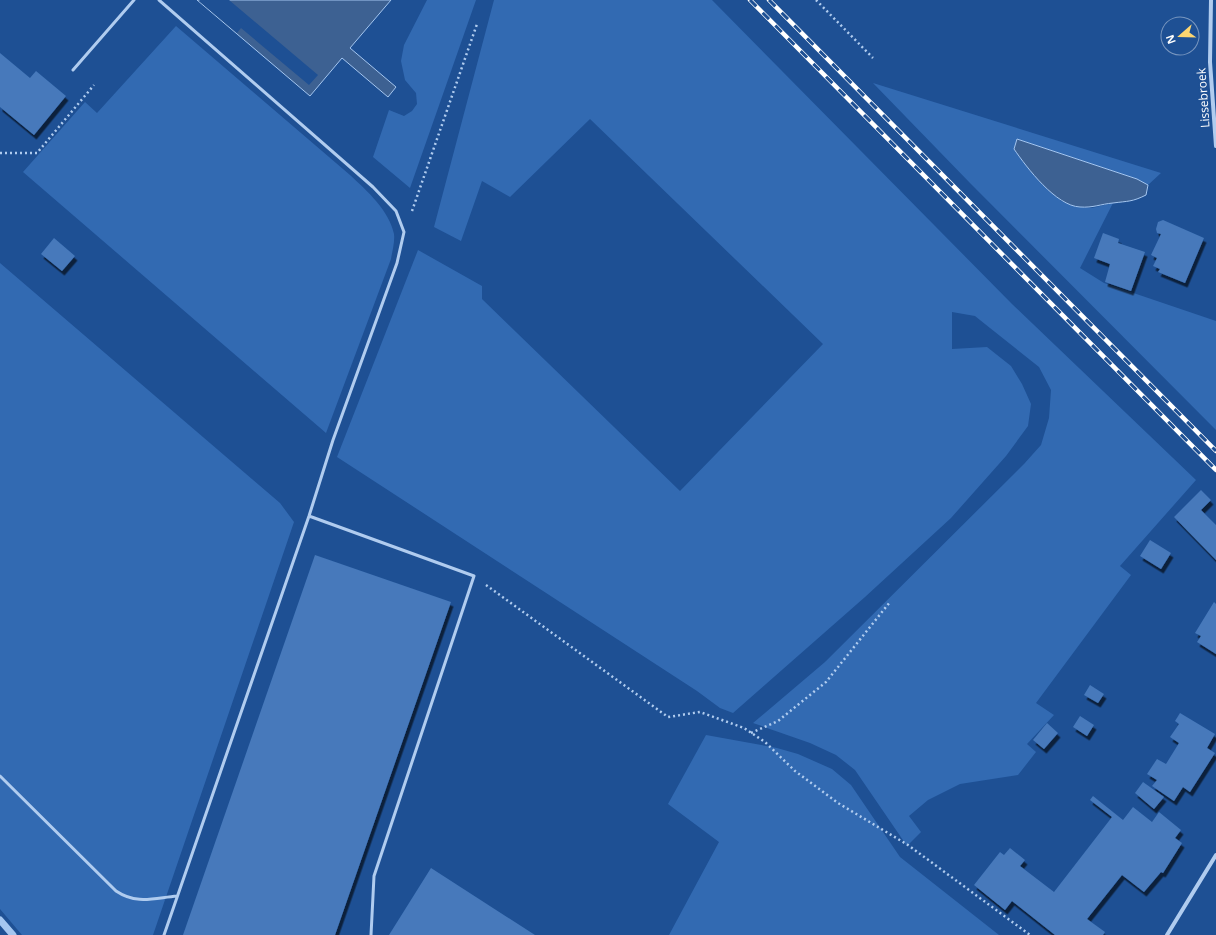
<svg xmlns="http://www.w3.org/2000/svg" width="1216" height="935" font-family="'Open Sans',sans-serif">
<style>
.green{fill:#326ab2}
.water{fill:#3d6192;stroke:#a4c6f0}
.pier{fill:#1e5094}
.lines{fill:none;stroke-linecap:round;stroke-linejoin:round}
.stream{stroke:#a4c6f0;stroke-width:7}
.building{fill:#4679bb;filter:url(#shadow)}
.path{stroke:#b0ccef;stroke-width:2.5;stroke-dasharray:2 3;stroke-linecap:butt}
.service{stroke:#b0ccef;stroke-width:3}
.minor{stroke:#b0ccef;stroke-width:4}
.rail-casing{stroke:#fff;stroke-width:4.5}
.rail{stroke:#1e5094;stroke-width:3;stroke-dasharray:9;stroke-linecap:butt}
.labels{text-anchor:middle;dominant-baseline:central;stroke-width:3.5;stroke-linejoin:round;paint-order:stroke}
.street-label{font-size:12px;fill:#fff;stroke:#1e5094}
</style>
<defs>
<filter id="shadow"><feDropShadow dx="2.5" dy="4.5" stdDeviation="0" flood-color="#0009"/></filter>
</defs>
<rect width="100%" height="100%" fill="#1e5094"/>
<!-- green -->
<path class="green" d="M 427,0 L 476,0 L 410,188 L 373,157 L 389,110 L 404,116 L 412,111 L 417,104 L 416,93 L 405,80 L 401,61 L 404,45 Z
M 494,0 L 712,0 L 1012,304 L 1196,480 L 1120,566 L 1131,575 L 1036,703 L 1054,715 L 1027,744 L 1036,752 L 1018,775 L 960,784 L 928,800 L 909,816 L 921,832 L 907,846 L 855,770 L 836,755 L 810,743 L 753,723 L 825,662 L 1024,464 L 1041,445 L 1049,418 L 1051,390 L 1039,367 L 990,328 L 975,316 L 952,312 L 952,349 L 987,347 L 1011,366 L 1022,384 L 1031,404 L 1028,426 L 1006,456 L 951,518 L 865,597 L 733,713 L 720,708 L 697,691 L 337,457 L 418,250 L 482,286 L 482,299 L 680,491 L 823,344 L 590,119 L 510,197 L 482,181 L 461,241 L 434,227 Z
M 176,26 L 350,175 C 367,191 389,210 394,234 C 395,242 392,252 391,259 L 326,433 L 23,172 L 85,102 L 97,113 Z
M 873,83 L 1161,173 L 1148,185 L 1137,179 L 1017,139 L 1014,149 L 1061,201 L 1077,207 L 1092,208 L 1113,203 L 1080,268 L 1104,283 L 1216,321 L 1216,430 L 970,183 Z
M 0,263 L 280,503 L 294,522 L 153,935 L 22,935 L 0,909 Z
M 706,735 L 777,748 L 798,754 L 832,769 L 851,785 L 900,857 L 999,935 L 669,935 L 719,842 L 668,804 Z"/>
<!-- water -->
<path class="water" d="M 197,0 L 391,0 L 350,48 L 396,87 L 388,97 L 342,58 L 310,96 Z
M 1017,139 L 1137,179 L 1148,185 L 1146,195 C 1132,202 1128,201 1113,203 C 1101,204 1093,208 1080,207 C 1056,206 1027,168 1014,149 Z"/>
<!-- pier -->
<path class="pier" d="M 200,0 L 229,0 L 318,75 L 309,85 L 241,28 L 237,33 L 199,1 Z"/>
<g class="lines">
<!-- stream -->
<path class="stream" d="M 0,920 L 13,935"/>
</g>
<!-- building -->
<path class="building" d="M 0,53 L 30,78 L 36,71 L 66,96 L 34,135 L 0,107 Z
M 1163,220 L 1204,238 L 1185,283 L 1158,272 L 1160,269 L 1153,266 L 1157,258 L 1151,255 L 1161,234 L 1157,233 L 1156,229 L 1158,222 Z
M 1103,233 L 1119,239 L 1118,243 L 1145,252 L 1131,291 L 1105,282 L 1110,264 L 1094,258 Z
M 54,238 L 75,256 L 62,271 L 41,254 Z
M 1201,490 L 1211,500 L 1201,510 L 1216,525 L 1216,560 L 1174,517 Z
M 1150,540 L 1171,553 L 1161,569 L 1140,556 Z
M 315,555 L 451,602 L 335,935 L 183,935 Z
M 1214,602 L 1216,604 L 1216,654 L 1197,642 L 1201,636 L 1195,633 Z
M 1090,685 L 1104,694 L 1098,703 L 1084,695 Z
M 1180,713 L 1215,734 L 1207,748 L 1215,753 L 1190,792 L 1183,787 L 1174,801 L 1152,786 L 1157,780 L 1147,774 L 1157,759 L 1166,764 L 1179,743 L 1170,737 L 1179,724 L 1175,721 Z
M 1080,716 L 1094,725 L 1087,736 L 1073,727 Z
M 1047,723 L 1058,733 L 1044,749 L 1033,740 Z
M 1143,782 L 1164,797 L 1154,809 L 1135,793 Z
M 1093,796 L 1123,820 L 1133,807 L 1152,822 L 1159,812 L 1181,830 L 1175,838 L 1182,843 L 1163,873 L 1161,872 L 1144,892 L 1122,875 L 1087,919 L 1105,932 L 1103,935 L 1055,935 L 1012,901 L 1005,910 L 974,885 L 1000,852 L 1004,855 L 1010,848 L 1025,860 L 1020,866 L 1054,892 L 1112,817 L 1090,800 Z
M 431,868 L 535,935 L 389,935 Z"/>
<g class="lines">
<!-- path -->
<path class="path" d="M 816,0 L 873,58
M 0,153 L 37,153 L 94,85
M 412,211 L 477,24
M 486,585 L 668,717 L 700,712 L 744,728 L 765,742 L 795,771 L 838,803 L 908,845 L 1030,935
M 751,733 L 778,721 L 826,682 L 890,602"/>
<!-- service -->
<path class="service" d="M 159,0 L 373,187 L 396,211 L 404,232 L 397,263 L 333,440 L 309,516 L 164,935
M 73,70 L 134,0
M 309,516 L 474,576 L 374,876 L 371,935
M 0,776 L 116,891 C 137,905 154,898 177,896"/>
<!-- minor -->
<path class="minor" d="M 1211,0 L 1210,62 L 1216,146
M 1167,935 L 1216,855"/>
<!-- rail casing -->
<g class="rail-casing">
<path id="rail" d="M 750,0 L 1216,470
M 769,0 L 1216,451"/>
</g>
<!-- rail -->
<use href="#rail" class="rail"/>
</g>
<g class="labels">
<!-- street labels -->
<g class="street-label">
<text transform="translate(1203 98) rotate(-94)">Lissebroek</text>
</g>
</g>
<!-- north arrow -->
<g transform="translate(1180 36) rotate(250)"><circle r="19" fill="#1e5094" stroke="#7896bf"/>
<path d="M0-3L7 15L0 10L-7 15Z" fill="#fdd670"/>
<text y="-6" font-size="11" font-weight="bold" text-anchor="middle" fill="#ffffff">N</text>
</g>
</svg>
